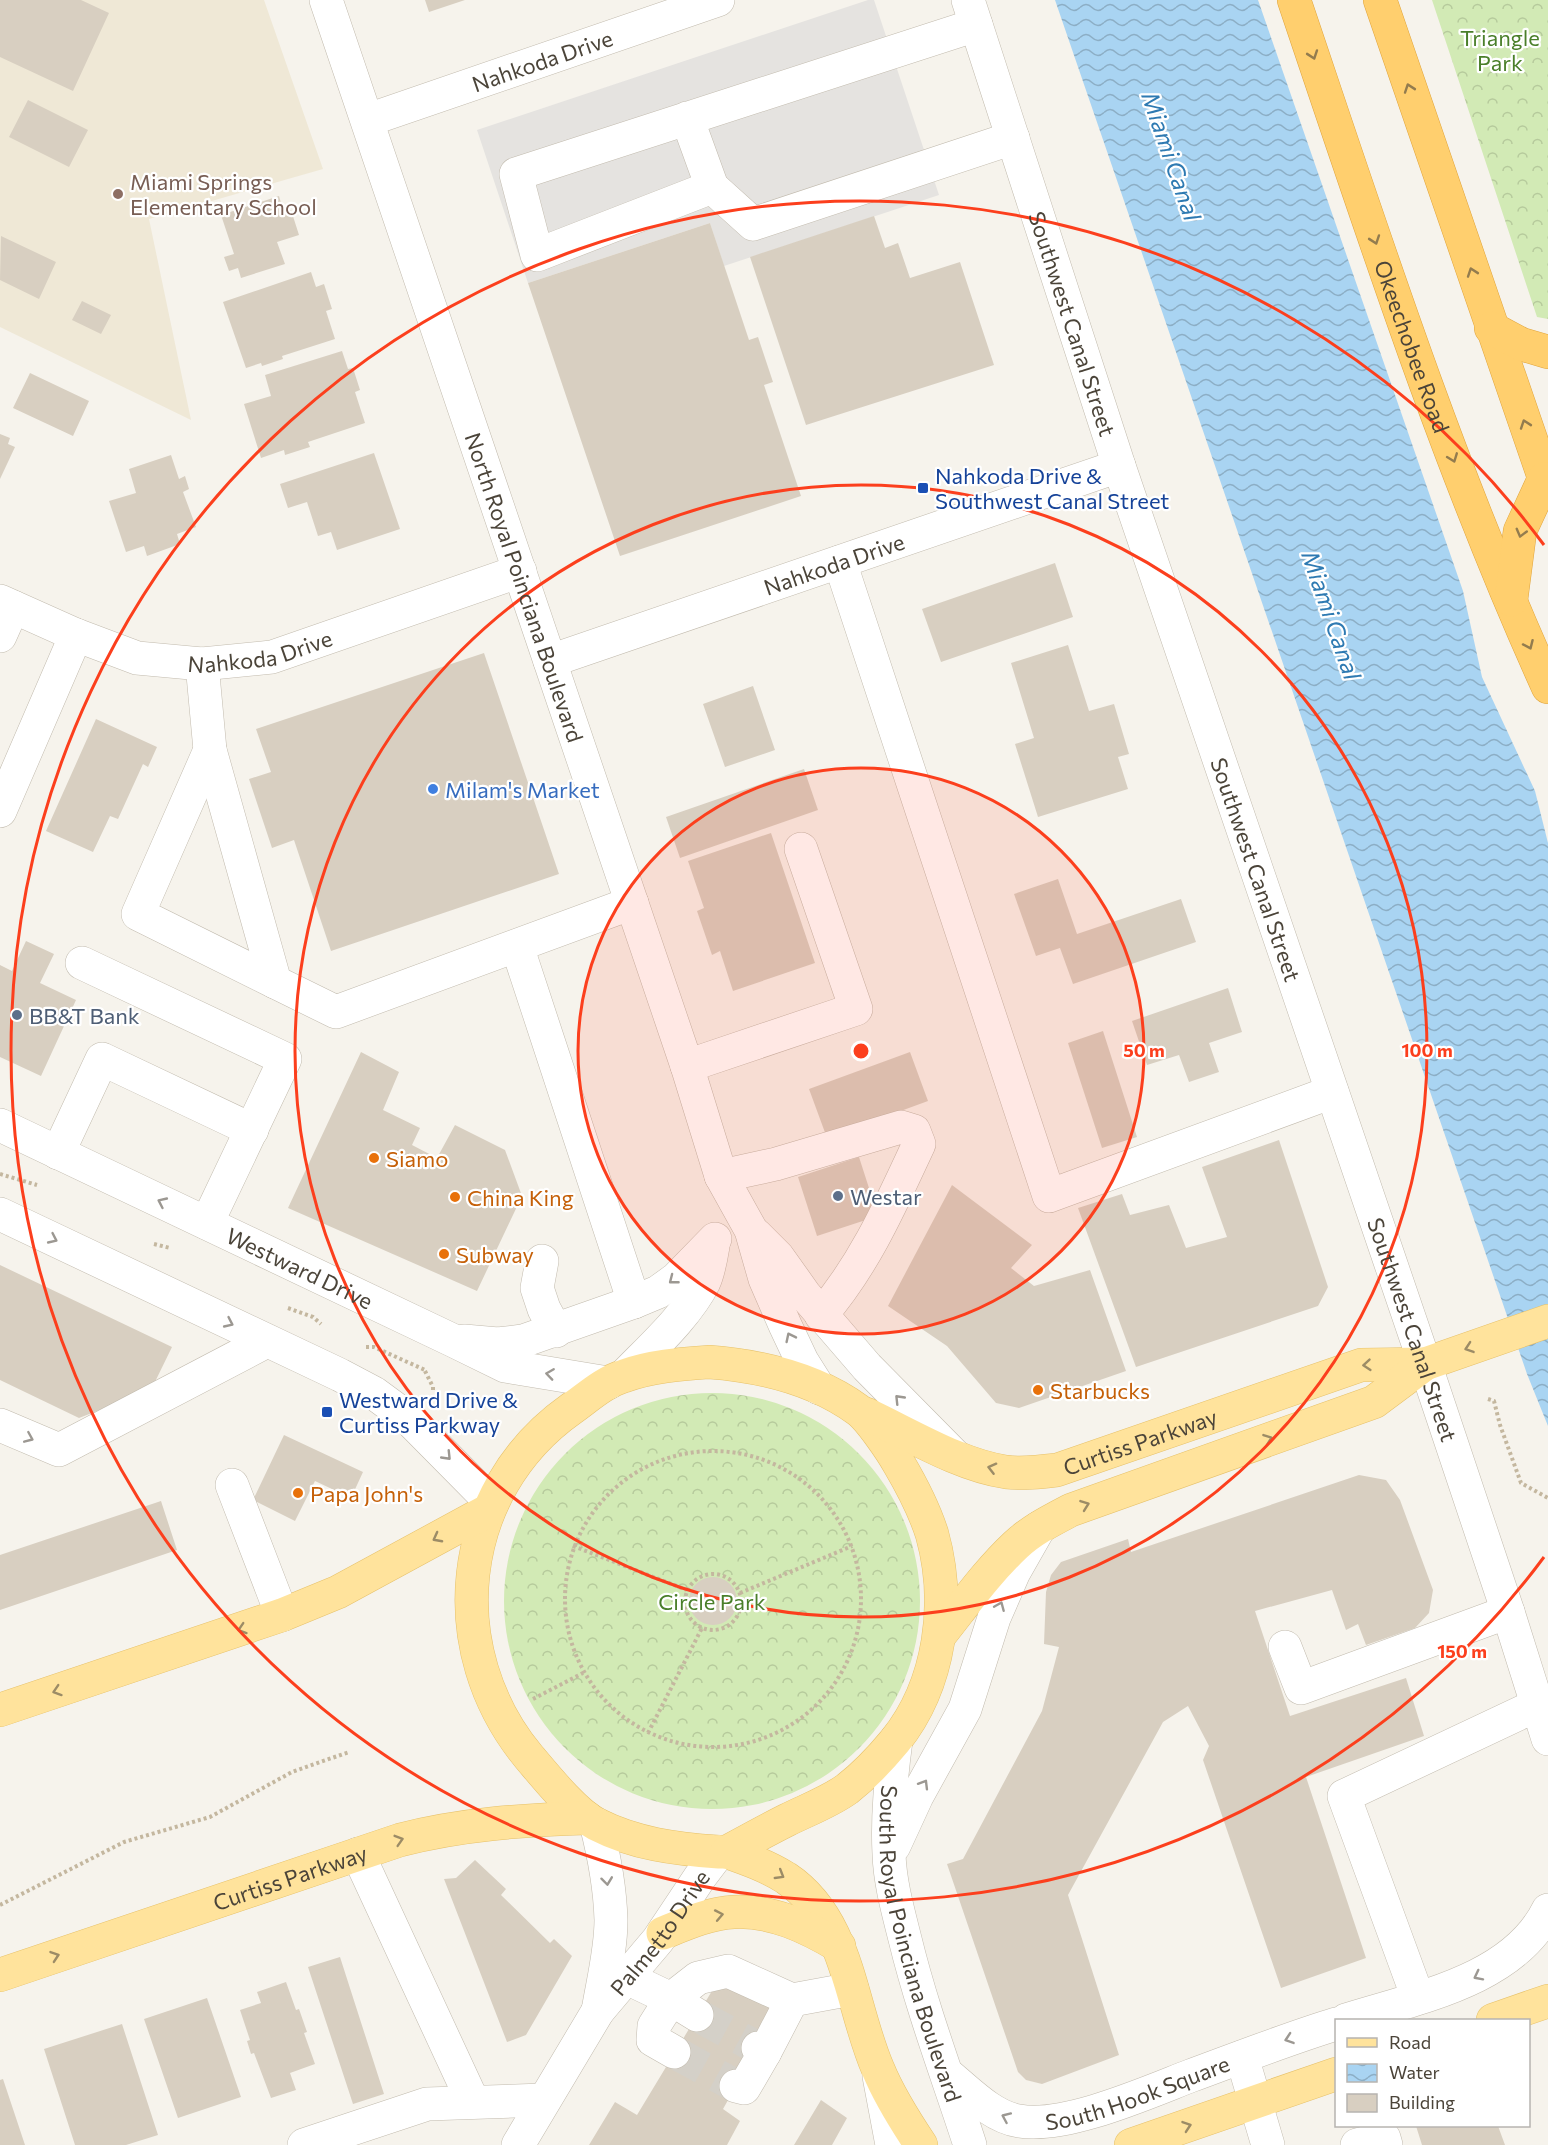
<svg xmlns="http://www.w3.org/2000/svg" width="1548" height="2145" font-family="Commissioner,sans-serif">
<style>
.education{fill:#efe8d6}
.forest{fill:url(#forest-crowns)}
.parking{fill:#e5e3e0}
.water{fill:url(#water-waves)}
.building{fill:#d8cfc1}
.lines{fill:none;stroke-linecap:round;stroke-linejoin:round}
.minor-tunnel{stroke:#d4d0c8;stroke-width:33;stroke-dasharray:33 16;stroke-linecap:butt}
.minor-casing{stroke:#c2bbae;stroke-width:34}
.major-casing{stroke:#e6c16a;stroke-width:34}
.highway-casing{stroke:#e0a43c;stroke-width:34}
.path{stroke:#c4b79f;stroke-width:4;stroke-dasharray:3 3;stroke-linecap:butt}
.minor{stroke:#fff;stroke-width:33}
.major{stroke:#ffe39c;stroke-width:33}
.highway{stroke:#ffcf6e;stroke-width:33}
.oneway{stroke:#937c4e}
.oneway2{stroke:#9c9892}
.oneway3{stroke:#9c8c66}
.ring{fill:none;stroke:#fc3f1d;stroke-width:3}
.education-dot{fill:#8d6e63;stroke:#fff;stroke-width:2}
.transit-dot{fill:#1a4fb4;stroke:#fff;stroke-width:2}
.shop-dot{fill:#3f7fe0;stroke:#fff;stroke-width:2}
.service-dot{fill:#5c6f8a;stroke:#fff;stroke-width:2}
.food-dot{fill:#e8710a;stroke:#fff;stroke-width:2}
.labels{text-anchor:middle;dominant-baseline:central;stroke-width:4.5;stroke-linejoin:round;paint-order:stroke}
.park-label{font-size:22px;fill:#4a7f2a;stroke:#fff}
.street-label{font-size:22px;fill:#4b4439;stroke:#fff}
.education-label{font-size:22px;fill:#785e54;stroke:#fff;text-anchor:start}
.transit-label{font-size:22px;fill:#164399;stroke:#fff;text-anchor:start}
.shop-label{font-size:22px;fill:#366cbe;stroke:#fff;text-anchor:start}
.service-label{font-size:22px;fill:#4e5e75;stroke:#fff;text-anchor:start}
.food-label{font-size:22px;fill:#c56008;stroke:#fff;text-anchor:start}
.water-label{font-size:24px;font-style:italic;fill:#2e7ab2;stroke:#fff}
.centre{fill:#fc3f1d;stroke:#fff;stroke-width:3}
.ring-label{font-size:18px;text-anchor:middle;font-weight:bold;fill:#fc3f1d;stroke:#fff;stroke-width:4.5;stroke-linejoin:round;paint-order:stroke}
</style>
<defs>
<pattern id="forest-crowns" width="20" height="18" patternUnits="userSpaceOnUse" patternTransform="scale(1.5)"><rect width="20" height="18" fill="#d2eab5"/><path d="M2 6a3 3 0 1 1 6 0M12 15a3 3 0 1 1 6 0" fill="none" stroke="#b6ca9c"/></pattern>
<pattern id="water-waves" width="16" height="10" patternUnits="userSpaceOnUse" patternTransform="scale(1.5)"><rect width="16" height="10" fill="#a9d4f2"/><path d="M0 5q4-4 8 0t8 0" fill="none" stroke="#8caec5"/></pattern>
</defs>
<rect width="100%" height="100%" fill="#f6f3ec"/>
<!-- education -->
<path class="education" d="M 0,0 L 264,0 L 323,169 L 149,219 L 191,420 L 0,327 Z"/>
<!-- forest -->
<path class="forest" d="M 1432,0 L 1548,0 L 1548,319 L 1537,317 Z
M504 1601a208 208 0 1 1 416 0a208 208 0 1 1-416 0Z"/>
<!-- parking -->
<path class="parking" d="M 868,0 L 874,0 L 939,195 L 724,266 L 710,223 L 528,283 L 477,130 Z"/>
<!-- water -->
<path class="water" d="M 1055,0 L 1258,0 L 1463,591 L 1482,677 L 1535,791 L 1548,843 L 1548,1426 L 1527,1374 Z"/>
<!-- building -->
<path class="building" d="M 0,0 L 81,0 L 109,13 L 73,91 L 0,57 Z
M 425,0 L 465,0 L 429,12 Z
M 28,100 L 88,130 L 69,167 L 9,137 Z
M 279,196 L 284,213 L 291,210 L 299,235 L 277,242 L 285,264 L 241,278 L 238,268 L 229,271 L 224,257 L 234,254 L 221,215 Z
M 874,216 L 885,248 L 898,243 L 910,278 L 960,262 L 994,365 L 806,425 L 750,257 Z
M 710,223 L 749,340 L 758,337 L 773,382 L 764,385 L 801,496 L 620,556 L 528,283 Z
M 1,236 L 56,262 L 39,299 L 0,280 Z
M 311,272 L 316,287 L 324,284 L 332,309 L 326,311 L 335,339 L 282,356 L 283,359 L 262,366 L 261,363 L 246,368 L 223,302 Z
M 82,301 L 111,315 L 101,334 L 72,320 Z
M 342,351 L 348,369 L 353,368 L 360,390 L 355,392 L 365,423 L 308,442 L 310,447 L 285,455 L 284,450 L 261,458 L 244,404 L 271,396 L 265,375 Z
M 30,373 L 89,401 L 73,436 L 13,408 Z
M 0,434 L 10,438 L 8,444 L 15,447 L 0,479 Z
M 374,453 L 400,529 L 337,550 L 331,532 L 318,536 L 307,502 L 288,508 L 280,484 Z
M 171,455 L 179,479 L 185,476 L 189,489 L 183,492 L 196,527 L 177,534 L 180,544 L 147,556 L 144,546 L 126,552 L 109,501 L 136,493 L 129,469 Z
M 1055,563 L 1073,617 L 941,662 L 922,609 Z
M 1068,645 L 1089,711 L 1114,704 L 1129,754 L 1118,757 L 1128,789 L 1038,817 L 1015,744 L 1034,738 L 1011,663 Z
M 484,653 L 559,874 L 331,951 L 294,840 L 272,848 L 249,779 L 271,772 L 256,729 Z
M 753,686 L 775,750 L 725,767 L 703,704 Z
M 96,719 L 157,747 L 148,767 L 143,764 L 118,819 L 110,816 L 93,852 L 46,831 Z
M 804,769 L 818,810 L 680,858 L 666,817 Z
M 771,833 L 815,963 L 733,991 L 720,951 L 712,955 L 697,911 L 704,908 L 688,861 Z
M 1058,879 L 1077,934 L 1181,899 L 1196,942 L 1073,984 L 1060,948 L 1036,956 L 1014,894 Z
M 26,941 L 54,954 L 40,983 L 76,1000 L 41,1076 L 0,1057 L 0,965 L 12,971 Z
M 1228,988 L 1242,1032 L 1209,1043 L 1219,1072 L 1189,1082 L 1179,1055 L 1147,1065 L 1132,1021 Z
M 1103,1031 L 1137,1137 L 1102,1148 L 1068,1043 Z
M 361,1052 L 399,1072 L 383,1110 L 420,1128 L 412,1145 L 437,1158 L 455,1125 L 505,1150 L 522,1196 L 477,1291 L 288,1208 Z
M 910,1052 L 928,1101 L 827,1138 L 809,1089 Z
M 1279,1140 L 1328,1287 L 1318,1306 L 1136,1367 L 1078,1208 L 1122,1194 L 1130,1215 L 1169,1205 L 1186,1248 L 1227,1237 L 1202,1167 Z
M 859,1157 L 878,1216 L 817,1236 L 798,1177 Z
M 952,1185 L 1032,1245 L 1011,1268 L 1034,1286 L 1090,1270 L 1126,1371 L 1019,1408 L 996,1403 L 947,1346 L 888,1306 Z
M 0,1265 L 172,1347 L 151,1390 L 79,1418 L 0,1380 Z
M 284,1435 L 363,1472 L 351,1498 L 315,1481 L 295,1521 L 253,1500 Z
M 1359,1475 L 1386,1480 L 1400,1500 L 1433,1590 L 1429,1613 L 1415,1628 L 1366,1645 L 1358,1624 L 1346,1630 L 1332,1590 L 1255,1611 L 1290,1716 L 1406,1678 L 1424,1736 L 1306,1777 L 1366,1958 L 1281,1988 L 1203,1760 L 1209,1746 L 1188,1706 L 1163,1722 L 1068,1895 L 1119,2055 L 1042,2084 L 1026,2080 L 1018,2072 L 947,1864 L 963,1859 L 1042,1711 L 1059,1647 L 1044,1644 L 1046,1592 L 1051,1575 L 1061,1562 L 1128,1539 L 1131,1552 Z
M 161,1501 L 177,1550 L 0,1610 L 0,1555 Z
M689 1601a24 24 0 1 1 48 0a24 24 0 1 1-48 0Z
M 475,1860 L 506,1889 L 501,1895 L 550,1943 L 554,1939 L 572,1956 L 526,2035 L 507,2042 L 444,1879 L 456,1878 Z
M 340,1957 L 384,2094 L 353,2104 L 308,1967 Z
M 721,1976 L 778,2012 L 723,2109 L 740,2121 L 727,2145 L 589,2145 L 615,2102 L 637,2115 Z
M 286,1982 L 296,2010 L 299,2009 L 307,2032 L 304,2033 L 315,2064 L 290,2073 L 296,2090 L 271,2098 L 254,2053 L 251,2054 L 247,2041 L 250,2040 L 240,2010 L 261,2003 L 257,1992 Z
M 207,1998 L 241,2097 L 178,2118 L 144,2019 Z
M 122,2024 L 158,2135 L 126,2145 L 75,2145 L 44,2049 Z
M 3,2079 L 25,2145 L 0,2145 L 0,2080 Z
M 821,2100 L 847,2118 L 832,2145 L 794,2145 Z
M 1416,2126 L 1498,2126 L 1505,2145 L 1422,2145 Z"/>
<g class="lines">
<!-- minor-tunnel -->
<path class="minor-tunnel" d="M 697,2015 L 758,2048
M 674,2052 L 736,2086"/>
<!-- minor casing -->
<g class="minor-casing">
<g id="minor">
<path id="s1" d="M 326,0 L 687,1066 L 721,1176 L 751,1230 L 765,1279 L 785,1325 L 802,1361 L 819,1388"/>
<path id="s2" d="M 968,0 L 1119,466 L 1425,1364 L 1508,1612 L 1548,1739"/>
<path d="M 687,118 L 712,187 L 537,255 L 516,174 L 976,25"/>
<path id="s3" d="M 368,120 L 718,0"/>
<path d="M 712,187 L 753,224 L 1013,138"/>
<path d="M 840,562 L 1049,1196 L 1332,1092"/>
<path id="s4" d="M 0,601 L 76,635 L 137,658 L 202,664 L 272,657 L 520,571"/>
<path d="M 0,636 L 13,607"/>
<path id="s5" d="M 550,661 L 1119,466"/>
<path d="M 202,664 L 210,750 L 275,982 L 336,1012 L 632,903"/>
<path d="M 210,750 L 138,914 L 275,982"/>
<path d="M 0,811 L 76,635"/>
<path d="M 517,946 L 634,1302"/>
<path d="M 82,963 L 285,1059 L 207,1223"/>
<path d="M 687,1066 L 856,1009 L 801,849"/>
<path id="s6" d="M 0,1125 L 452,1340 L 505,1366 L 608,1383"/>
<path d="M 58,1153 L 102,1059 L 252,1130"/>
<path d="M 721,1176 L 776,1164 L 901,1127 L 914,1131 L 919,1144 C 891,1204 865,1264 821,1315"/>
<path d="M 0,1214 L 340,1375 L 374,1393 L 408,1418 L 492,1503"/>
<path d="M 756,1235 L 778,1257 L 805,1295 L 867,1367 L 955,1456"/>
<path d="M 542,1261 L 537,1288 L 544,1309 L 556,1331"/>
<path d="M 464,1341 L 498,1344 L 523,1341 L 634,1302 L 658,1292 L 676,1279 L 715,1239"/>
<path d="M 625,1375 C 651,1348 687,1316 704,1282 C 709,1271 711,1258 713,1246"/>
<path d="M 0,1425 L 59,1450 L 267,1341"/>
<path d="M 232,1485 L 282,1615"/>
<path d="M 1285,1647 L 1301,1688 L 1508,1612"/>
<path id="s7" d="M 896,1740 C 891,1778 887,1815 889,1854 C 890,1883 898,1911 905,1939 C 922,2009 948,2077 970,2145"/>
<path d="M 596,1824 C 604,1855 610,1888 611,1920 C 611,1950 603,1981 598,2011"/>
<path d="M 894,1846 L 917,1796 L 965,1709 L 994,1618 L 1014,1572 L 1039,1528"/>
<path d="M 358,1854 L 473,2102"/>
<path d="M 627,1978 L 671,1999 L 698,1978 L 728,1971 L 792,2000 L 852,1989"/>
<path d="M 1418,1998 L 1344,1796 L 1537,1705"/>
<path d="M 1346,2020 C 1415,1998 1513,1981 1548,1910"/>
<path d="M 758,2048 L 765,2052 L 792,2000"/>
<path d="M 674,2052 L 653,2040 L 654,2026 L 671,1999 L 697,2015"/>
<path d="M 1242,2057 L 1268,2145"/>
<path id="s8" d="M 947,2074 C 968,2091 992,2117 1019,2121 C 1065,2129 1146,2093 1190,2076 C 1239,2058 1287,2039 1336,2024"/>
<path d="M 879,2076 L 892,2145"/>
<path d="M 736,2086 L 744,2088 L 765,2052"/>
<path d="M 304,2145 L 427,2104 L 544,2100"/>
<path id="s9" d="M 518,2145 L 598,2011 L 658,1940 L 700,1877 L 719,1852"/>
<path d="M 1357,2145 L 1384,2138 L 1386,2145"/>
</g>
</g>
<!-- major casing -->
<g class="major-casing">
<g id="major">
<path d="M 709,1362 C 762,1366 814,1378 858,1410 C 870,1419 891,1450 899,1464 C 912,1486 924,1509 932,1534 C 951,1602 941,1684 895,1741 C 881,1758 865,1775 847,1789 C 829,1802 807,1810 787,1820 C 767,1830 747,1841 727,1852 L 719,1852 C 676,1849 635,1844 596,1824 C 574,1812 546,1777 529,1757 C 440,1650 455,1491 571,1409 C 588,1397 604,1382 624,1376 C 651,1366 681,1364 709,1362 Z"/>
<path id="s10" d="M 866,1414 C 909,1434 959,1465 1006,1472 C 1023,1474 1040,1472 1057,1470 L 1361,1365 L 1425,1364"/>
<path d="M 940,1635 C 964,1605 987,1572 1016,1545 C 1032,1530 1052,1520 1071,1510 L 1374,1402 L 1425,1364 L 1548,1321"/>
<path d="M 0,1710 L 282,1615 L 338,1592 L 489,1510"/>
<path d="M 727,1852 C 747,1859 767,1866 786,1878 C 849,1920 850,2005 878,2069 C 889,2096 905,2121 921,2145"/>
<path d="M 663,1933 C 685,1924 710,1913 734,1912 C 772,1910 807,1927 839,1946"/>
<path id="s11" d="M 0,1975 L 400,1840 C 462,1824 523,1820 587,1818"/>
<path d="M 1493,2020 L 1548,2001"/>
<path d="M 1131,2145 L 1336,2074"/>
</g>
</g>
<!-- highway casing -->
<g class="highway-casing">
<g id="highway">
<path id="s12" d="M 1294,0 C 1372,231 1447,464 1548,687"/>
<path d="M 1380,0 L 1548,489"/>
<path d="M 1491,328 L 1521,344 L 1548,352"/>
<path d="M 1511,600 L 1520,531 L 1544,479"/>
</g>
</g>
<!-- path -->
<path class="path" d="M 0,1174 L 37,1185
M 154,1244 L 170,1248
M 288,1308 L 313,1317 L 321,1324
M 366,1347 L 374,1347 L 425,1370
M 425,1371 L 433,1387 L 433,1391
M 1488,1399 L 1494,1401 L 1500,1425 L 1521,1483 L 1548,1498
M565 1599a148 148 0 1 1 296 0a148 148 0 1 1-296 0Z
M 573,1546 L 687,1590
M685 1602a28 28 0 1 1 56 0a28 28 0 1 1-56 0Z
M 740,1593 L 852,1546
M 533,1699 L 583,1673
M 648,1733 L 702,1628
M 0,1905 L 124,1842 L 210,1817 L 292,1772 L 349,1752"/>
<!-- minor -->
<use href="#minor" class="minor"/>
<!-- major -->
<use href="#major" class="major"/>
<!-- highway -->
<use href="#highway" class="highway"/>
</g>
<!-- one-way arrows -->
<defs><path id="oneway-chevron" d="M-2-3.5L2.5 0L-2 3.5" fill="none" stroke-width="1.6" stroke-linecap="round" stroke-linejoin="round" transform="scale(1.5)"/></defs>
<g class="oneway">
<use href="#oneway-chevron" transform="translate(1313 55) rotate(71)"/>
<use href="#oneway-chevron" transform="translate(1409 88) rotate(-109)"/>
<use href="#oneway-chevron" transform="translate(1375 240) rotate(71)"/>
<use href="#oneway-chevron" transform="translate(1472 272) rotate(-109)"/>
<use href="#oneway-chevron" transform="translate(1525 424) rotate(-109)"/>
<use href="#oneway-chevron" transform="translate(1453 458) rotate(69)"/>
<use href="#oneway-chevron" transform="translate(1521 533) rotate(105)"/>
<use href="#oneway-chevron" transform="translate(1529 645) rotate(66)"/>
</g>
<g class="oneway2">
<use href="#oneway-chevron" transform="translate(162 1202) rotate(-155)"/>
<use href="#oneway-chevron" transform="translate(53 1239) rotate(25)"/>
<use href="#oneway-chevron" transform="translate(673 1280) rotate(142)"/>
<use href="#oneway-chevron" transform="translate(229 1323) rotate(25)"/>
<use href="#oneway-chevron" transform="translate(790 1337) rotate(-116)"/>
<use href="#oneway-chevron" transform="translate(550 1374) rotate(-172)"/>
<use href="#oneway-chevron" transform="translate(899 1399) rotate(-134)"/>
<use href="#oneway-chevron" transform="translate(29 1438) rotate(23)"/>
<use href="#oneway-chevron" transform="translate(447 1456) rotate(46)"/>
<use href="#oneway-chevron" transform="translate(1000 1606) rotate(-67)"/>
<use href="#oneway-chevron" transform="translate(924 1784) rotate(-59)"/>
<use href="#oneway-chevron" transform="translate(607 1881) rotate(83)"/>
<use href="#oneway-chevron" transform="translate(1478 1976) rotate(153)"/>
<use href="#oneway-chevron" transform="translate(1289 2039) rotate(161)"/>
<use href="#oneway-chevron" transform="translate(1006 2117) rotate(-156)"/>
</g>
<g class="oneway3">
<use href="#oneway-chevron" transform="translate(1469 1348) rotate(161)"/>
<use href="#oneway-chevron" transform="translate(1367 1365) rotate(175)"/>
<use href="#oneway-chevron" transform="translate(1268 1439) rotate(-20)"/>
<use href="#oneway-chevron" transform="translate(992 1468) rotate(-166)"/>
<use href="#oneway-chevron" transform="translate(1085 1505) rotate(-20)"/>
<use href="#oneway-chevron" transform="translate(437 1538) rotate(152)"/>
<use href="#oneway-chevron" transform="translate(242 1629) rotate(162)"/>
<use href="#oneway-chevron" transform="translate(57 1691) rotate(162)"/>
<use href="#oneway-chevron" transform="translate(399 1840) rotate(-17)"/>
<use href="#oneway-chevron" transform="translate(780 1875) rotate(31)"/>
<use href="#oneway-chevron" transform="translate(719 1915) rotate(-11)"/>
<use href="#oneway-chevron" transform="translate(55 1956) rotate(-19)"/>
<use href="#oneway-chevron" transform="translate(1187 2126) rotate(-19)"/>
</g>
<!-- distance rings -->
<circle cx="861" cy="1051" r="283" fill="#fc3f1d" fill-opacity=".12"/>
<g class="ring">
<circle cx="861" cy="1051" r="283"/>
<circle cx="861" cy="1051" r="566"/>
<path d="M1544 1557A850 850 0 1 1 1544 545"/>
</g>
<!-- markers -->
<circle class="education-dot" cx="118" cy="194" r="6"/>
<g class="transit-dot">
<rect x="917" y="482" width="12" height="12" rx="3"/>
<rect x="321" y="1406" width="12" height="12" rx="3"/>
</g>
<circle class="shop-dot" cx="433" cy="789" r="6"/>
<g class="service-dot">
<circle cx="17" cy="1015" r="6"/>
<circle cx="838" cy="1196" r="6"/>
</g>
<g class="food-dot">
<circle cx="374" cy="1158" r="6"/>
<circle cx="455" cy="1197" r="6"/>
<circle cx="444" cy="1254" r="6"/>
<circle cx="1038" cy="1390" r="6"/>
<circle cx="298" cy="1493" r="6"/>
</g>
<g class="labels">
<!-- park labels -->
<g class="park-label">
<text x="1500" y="37">Triangle<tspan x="1500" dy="25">Park</tspan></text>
<text x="712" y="1601">Circle Park</text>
</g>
<!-- street labels -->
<g class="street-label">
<text stroke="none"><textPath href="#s3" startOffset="184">Nahkoda Drive</textPath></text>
<text stroke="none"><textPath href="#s2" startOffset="340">Southwest Canal Street</textPath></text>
<text stroke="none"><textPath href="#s12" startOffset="366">Okeechobee Road</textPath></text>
<text stroke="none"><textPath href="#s5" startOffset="300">Nahkoda Drive</textPath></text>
<text stroke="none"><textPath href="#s1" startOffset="620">North Royal Poinciana Boulevard</textPath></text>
<text stroke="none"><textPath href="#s4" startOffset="273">Nahkoda Drive</textPath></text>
<text stroke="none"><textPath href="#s2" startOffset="916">Southwest Canal Street</textPath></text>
<text stroke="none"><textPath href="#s6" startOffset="332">Westward Drive</textPath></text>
<text stroke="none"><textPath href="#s2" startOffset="1402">Southwest Canal Street</textPath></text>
<text stroke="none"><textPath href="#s10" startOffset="291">Curtiss Parkway</textPath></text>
<text stroke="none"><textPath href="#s11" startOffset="306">Curtiss Parkway</textPath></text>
<text stroke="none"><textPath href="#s9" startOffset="256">Palmetto Drive</textPath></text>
<text stroke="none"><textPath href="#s7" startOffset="208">South Royal Poinciana Boulevard</textPath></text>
<text stroke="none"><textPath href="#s8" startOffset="210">South Hook Square</textPath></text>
</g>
<!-- education labels -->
<g class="education-label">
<text x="130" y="181">Miami Springs<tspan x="130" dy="25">Elementary School</tspan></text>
</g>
<!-- transit labels -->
<g class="transit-label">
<text x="935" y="475">Nahkoda Drive &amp;<tspan x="935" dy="25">Southwest Canal Street</tspan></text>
<text x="339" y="1399">Westward Drive &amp;<tspan x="339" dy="25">Curtiss Parkway</tspan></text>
</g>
<!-- shop labels -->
<g class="shop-label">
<text x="445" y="789">Milam's Market</text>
</g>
<!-- service labels -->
<g class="service-label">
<text x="29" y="1015">BB&amp;T Bank</text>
<text x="850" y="1196">Westar</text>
</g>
<!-- food labels -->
<g class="food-label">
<text x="386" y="1158">Siamo</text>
<text x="467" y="1197">China King</text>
<text x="456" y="1254">Subway</text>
<text x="1050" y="1390">Starbucks</text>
<text x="310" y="1493">Papa John's</text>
</g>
<!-- water labels -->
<g class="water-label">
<text transform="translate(1172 156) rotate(71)">Miami Canal</text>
<text transform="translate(1332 615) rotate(71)">Miami Canal</text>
</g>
</g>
<circle cx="861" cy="1051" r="9" class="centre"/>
<g class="ring-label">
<text x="1144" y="1057">50 m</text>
<text x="1427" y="1057">100 m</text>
<text x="1462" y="1658">150 m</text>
</g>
<!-- legend -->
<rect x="1335" y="2019" width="195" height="108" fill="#ffffff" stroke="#b7b4b0" stroke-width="1.5"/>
<rect x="1347" y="2038" width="30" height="9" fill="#ffe39c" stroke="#b7b4b0" stroke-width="1.5"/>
<text x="1389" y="2049" font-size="18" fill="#4b4439">Road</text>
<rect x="1347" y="2064" width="30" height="18" fill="url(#water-waves)" stroke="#b7b4b0" stroke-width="1.5"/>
<text x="1389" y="2079" font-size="18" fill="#4b4439">Water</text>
<rect x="1347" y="2094" width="30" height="18" fill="#d8cfc1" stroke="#b7b4b0" stroke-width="1.5"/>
<text x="1389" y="2109" font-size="18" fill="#4b4439">Building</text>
</svg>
